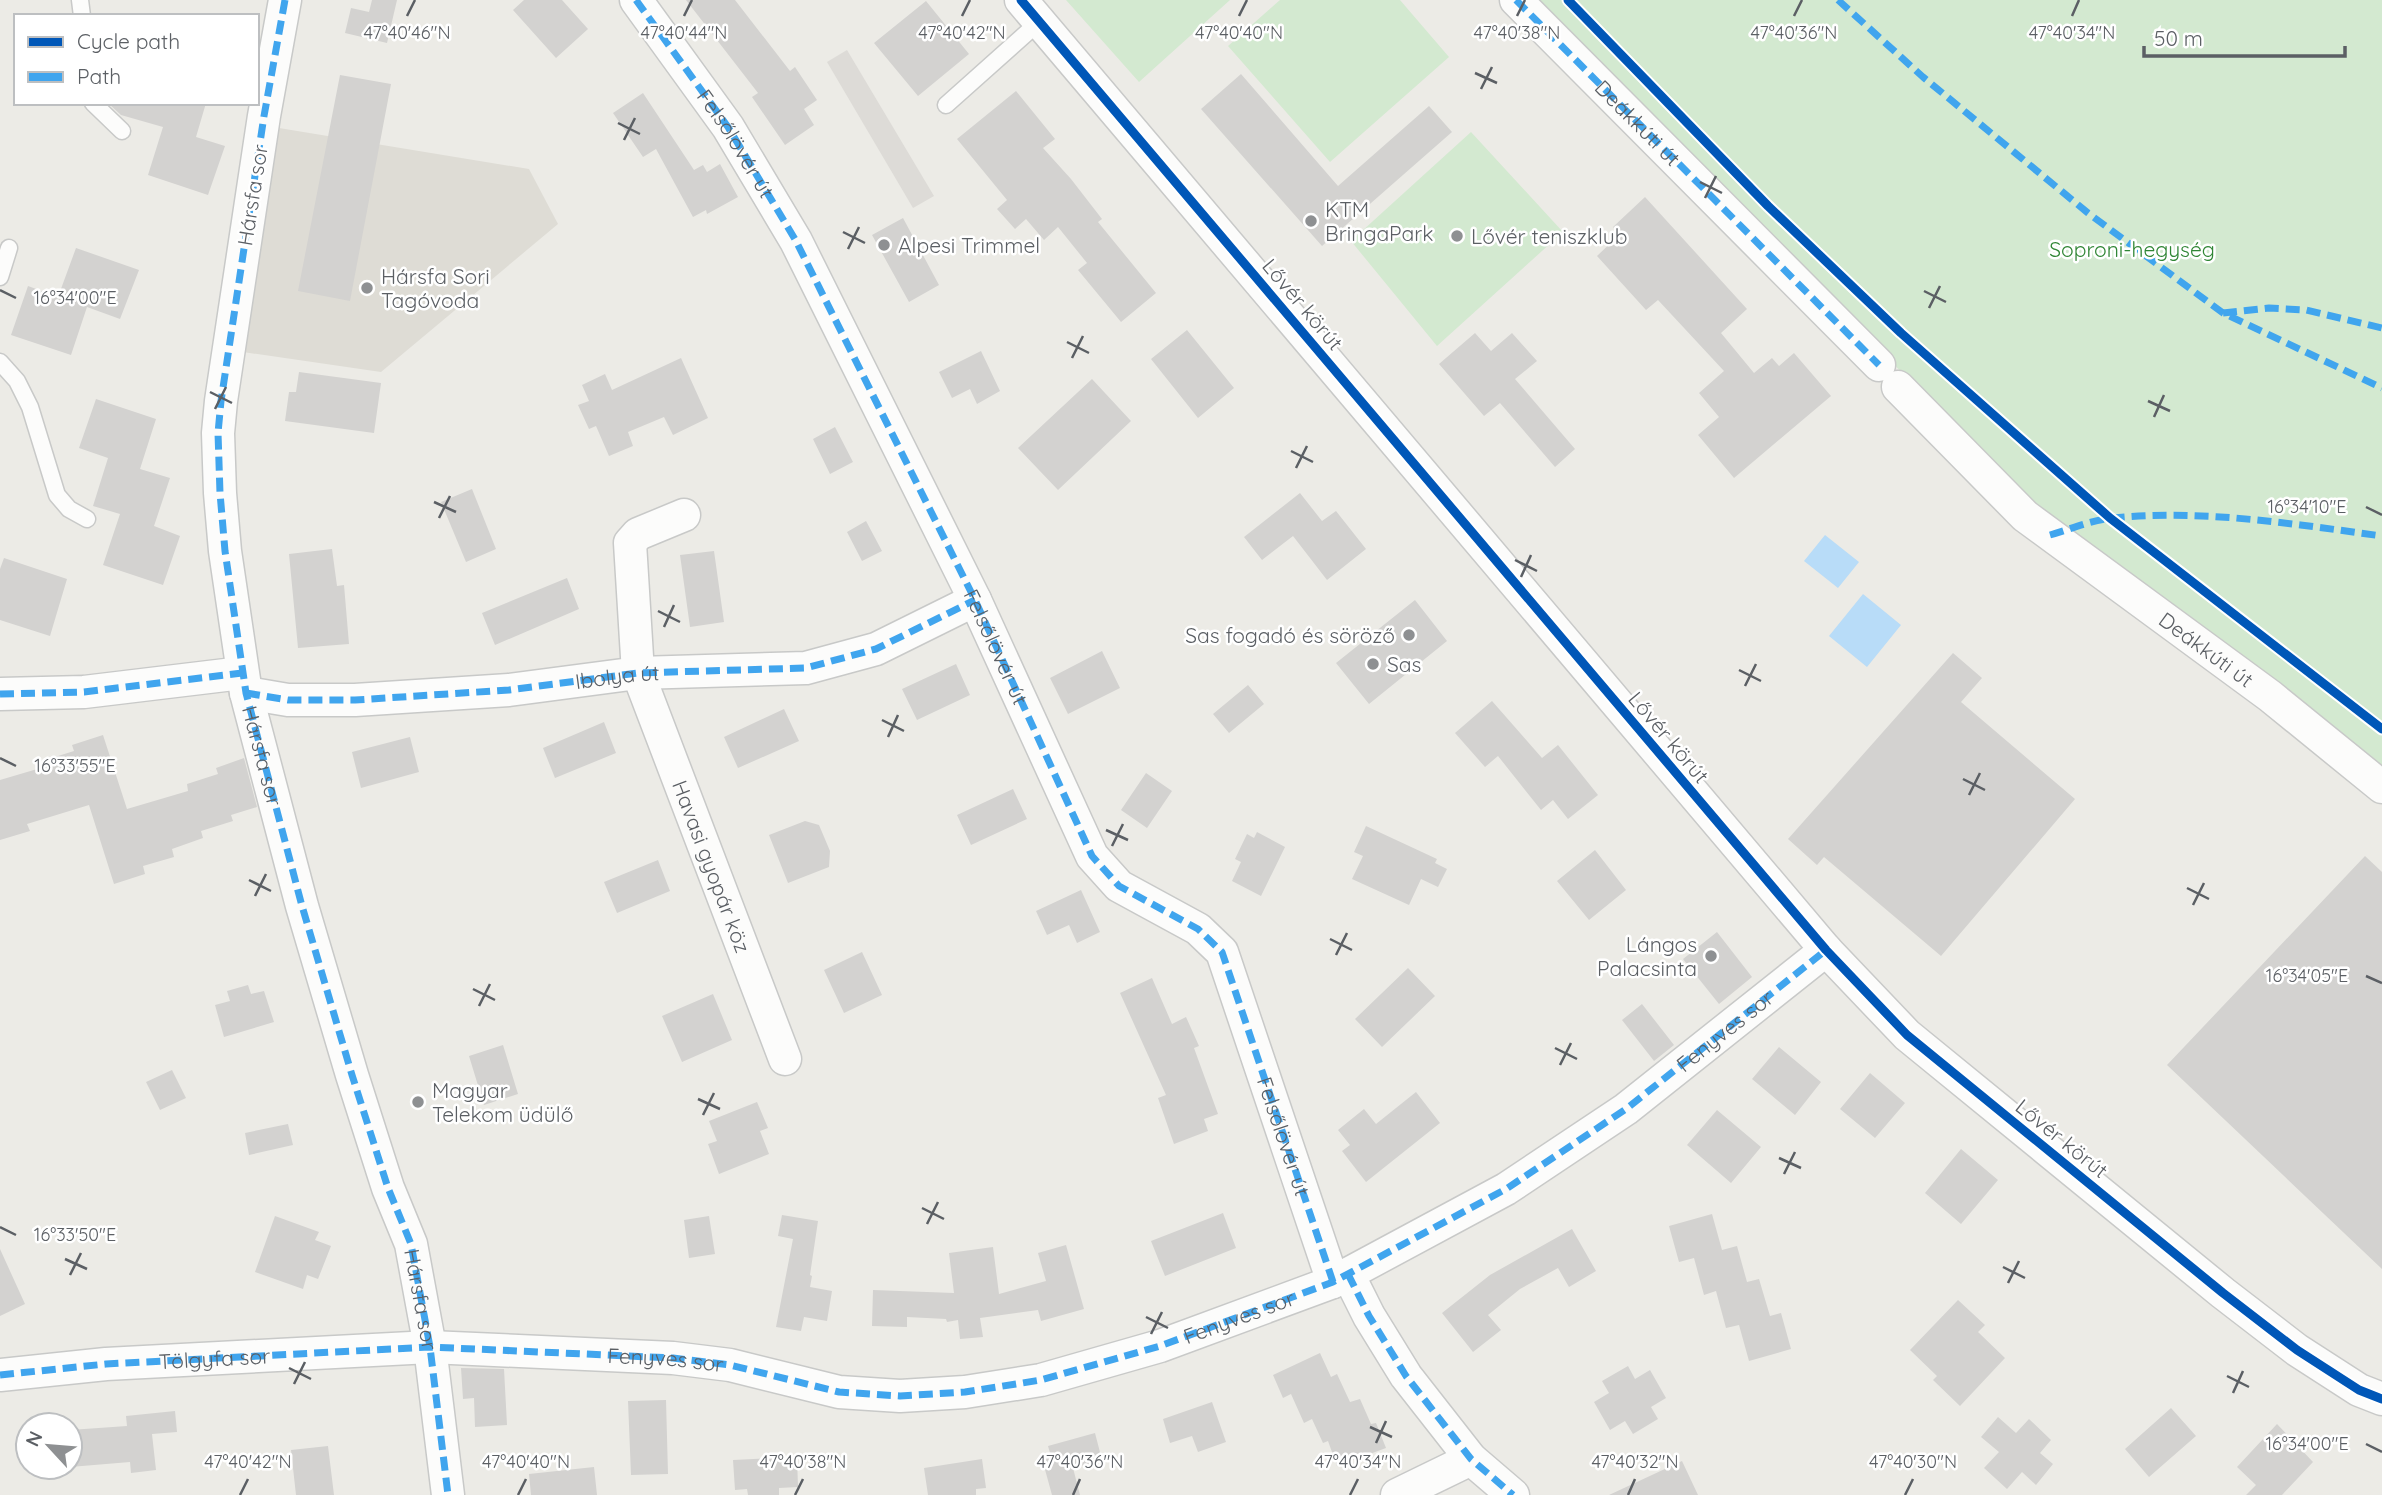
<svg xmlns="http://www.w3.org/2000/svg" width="2382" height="1495" font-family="Quicksand,sans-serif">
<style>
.industrial{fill:#dddbd7}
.education{fill:#dedcd5}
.green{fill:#d3e9d0}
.water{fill:#b8dcf8}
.building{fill:#d3d2d0}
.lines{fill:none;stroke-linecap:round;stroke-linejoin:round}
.lane-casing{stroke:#c8c9c8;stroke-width:19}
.street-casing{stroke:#c8c9c8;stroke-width:35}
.lane{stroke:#fcfcfb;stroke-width:16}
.street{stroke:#fcfcfb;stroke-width:32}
.quiet{stroke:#40a5ee;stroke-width:7;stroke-dasharray:14 7;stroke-linecap:butt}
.cycleway-casing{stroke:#fff;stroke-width:13}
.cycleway{stroke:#0057b8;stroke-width:9}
.ticks{fill:none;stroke:#5b5f64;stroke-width:2.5}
.poi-dot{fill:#8e9092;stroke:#fff;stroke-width:2.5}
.labels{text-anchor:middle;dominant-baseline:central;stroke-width:5;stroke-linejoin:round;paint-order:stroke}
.street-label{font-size:21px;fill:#5b5f64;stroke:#fff}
.poi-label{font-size:21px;fill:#5b5f64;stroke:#fff;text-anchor:start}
.park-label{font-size:21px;fill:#308635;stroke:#fff}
.ticks-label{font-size:18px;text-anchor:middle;fill:#5b5f64;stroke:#fff;stroke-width:5;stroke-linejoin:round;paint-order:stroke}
</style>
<rect width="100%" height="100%" fill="#ecebe6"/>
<!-- industrial -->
<path class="industrial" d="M 847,50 L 934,196 L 913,208 L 827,62 Z"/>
<!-- education -->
<path class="education" d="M 279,128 L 529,169 L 558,224 L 381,372 L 243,352 Z"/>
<!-- green -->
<path class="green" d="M 1066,0 L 1230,0 L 1139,82 Z
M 1280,0 L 1400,0 L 1449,57 L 1330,162 L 1228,46 Z
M 1525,0 L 2382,0 L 2382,768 L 2034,503 Z
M 1471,132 L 1563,232 L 1437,346 L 1351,241 Z"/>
<!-- water -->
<path class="water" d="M 1825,535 L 1859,562 L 1838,588 L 1804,561 Z
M 1863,594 L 1901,625 L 1867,667 L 1829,636 Z"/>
<!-- building -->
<path class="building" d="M 372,0 L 397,0 L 387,43 L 345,33 L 351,8 L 369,12 Z
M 524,0 L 562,0 L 588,29 L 556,58 L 513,10 Z
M 686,0 L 735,0 L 790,71 L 795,67 L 817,100 L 804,109 L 814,125 L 785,145 L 752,97 L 758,93 Z
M 926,1 L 969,54 L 918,96 L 874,43 Z
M 1241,74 L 1338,186 L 1429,106 L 1452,132 L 1322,246 L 1201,109 Z
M 340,75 L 391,84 L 350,301 L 298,291 Z
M 1016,91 L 1055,139 L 1043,148 L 1071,179 L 1102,219 L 1098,222 L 1156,293 L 1121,322 L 1078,270 L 1087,263 L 1058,227 L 1044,240 L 1026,219 L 1015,229 L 997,209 L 1007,200 L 957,139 Z
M 643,93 L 694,170 L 703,165 L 707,172 L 720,164 L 738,197 L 707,214 L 706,210 L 693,217 L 656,149 L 643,157 L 613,113 Z
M 108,103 L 206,103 L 196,137 L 225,146 L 208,195 L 148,175 L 163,127 L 121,115 Z
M 1645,197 L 1747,309 L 1721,333 L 1754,373 L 1772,358 L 1779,366 L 1794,353 L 1831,396 L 1734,478 L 1698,435 L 1719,417 L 1699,393 L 1724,371 L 1658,300 L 1646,310 L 1597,256 L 1620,234 L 1613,227 Z
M 903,218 L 939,285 L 909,302 L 872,235 Z
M 76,248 L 139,270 L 120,319 L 87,307 L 71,355 L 11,335 L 28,286 L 58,297 Z
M 1187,330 L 1234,388 L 1198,418 L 1151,359 Z
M 1475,333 L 1491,351 L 1512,333 L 1537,361 L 1515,379 L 1575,449 L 1555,467 L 1500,403 L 1484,416 L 1439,364 Z
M 981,351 L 1000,391 L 977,404 L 970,389 L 952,398 L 939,372 Z
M 681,358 L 708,418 L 673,435 L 664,417 L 628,432 L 633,446 L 609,456 L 596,426 L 589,429 L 578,405 L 589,401 L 582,385 L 605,374 L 612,390 Z
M 299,372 L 381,383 L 374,433 L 285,421 L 289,392 L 296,392 Z
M 1092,379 L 1131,421 L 1058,490 L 1018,448 Z
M 96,399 L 156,419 L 140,469 L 170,478 L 154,526 L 180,536 L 163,585 L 103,565 L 120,514 L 93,506 L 108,458 L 79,448 Z
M 835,427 L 853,462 L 830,474 L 813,439 Z
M 472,489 L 496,549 L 466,562 L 441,502 Z
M 1300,493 L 1322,521 L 1336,511 L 1366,549 L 1327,580 L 1293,536 L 1262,560 L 1244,537 Z
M 866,521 L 882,551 L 862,561 L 847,532 Z
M 332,549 L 337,586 L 344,585 L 349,644 L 298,648 L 289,554 Z
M 714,551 L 724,622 L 690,627 L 680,555 Z
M 4,558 L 67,579 L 50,636 L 0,620 L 0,569 Z
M 567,578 L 579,609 L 495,645 L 482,613 Z
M 1415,600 L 1447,641 L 1369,704 L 1336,663 Z
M 1102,651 L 1120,688 L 1068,714 L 1050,678 Z
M 1953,653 L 1982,678 L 1961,702 L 2075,799 L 1941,956 L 1824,857 L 1817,865 L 1788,839 Z
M 956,664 L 970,695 L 917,720 L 902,689 Z
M 1248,685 L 1264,704 L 1229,733 L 1213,714 Z
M 1492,701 L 1542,758 L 1558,745 L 1598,795 L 1568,819 L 1553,800 L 1541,810 L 1498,756 L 1485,767 L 1455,733 Z
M 784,709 L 799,741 L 738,768 L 724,737 Z
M 604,722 L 616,753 L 555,778 L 543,748 Z
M 103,735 L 127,809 L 188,791 L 187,784 L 218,774 L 216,768 L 244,758 L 257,807 L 231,815 L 233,821 L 201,831 L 203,838 L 172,849 L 174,857 L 143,866 L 145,874 L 114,884 L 89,805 L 27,824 L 30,831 L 0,840 L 0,780 L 44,767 L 42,761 L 74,751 L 72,745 Z
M 410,737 L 419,772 L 361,788 L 352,752 Z
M 1146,773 L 1172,791 L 1147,828 L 1121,810 Z
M 1013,789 L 1027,819 L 971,845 L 957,815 Z
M 805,821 L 819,825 L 830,851 L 829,867 L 788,883 L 769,835 Z
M 1366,826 L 1437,859 L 1435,863 L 1447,869 L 1438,887 L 1421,879 L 1409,905 L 1352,879 L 1363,856 L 1354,852 Z
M 1257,832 L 1285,847 L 1261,896 L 1232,881 L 1241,862 L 1235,859 L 1247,834 L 1254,838 Z
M 1595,850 L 1626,890 L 1589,920 L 1557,881 Z
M 2365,856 L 2382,872 L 2382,1269 L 2167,1065 Z
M 658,860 L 670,891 L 617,913 L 604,882 Z
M 1081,890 L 1100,932 L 1077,943 L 1069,925 L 1047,935 L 1036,911 Z
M 1717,932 L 1752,977 L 1719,1004 L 1683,959 Z
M 862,952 L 882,995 L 844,1013 L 824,970 Z
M 1408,968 L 1435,996 L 1382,1047 L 1355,1019 Z
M 1152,978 L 1172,1024 L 1186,1017 L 1199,1046 L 1194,1048 L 1218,1114 L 1204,1119 L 1208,1131 L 1174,1144 L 1158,1098 L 1166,1095 L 1120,993 Z
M 248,985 L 251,994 L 264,991 L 274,1022 L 224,1037 L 215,1005 L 230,1001 L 227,991 Z
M 713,994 L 732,1040 L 682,1062 L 662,1016 Z
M 1642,1004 L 1674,1045 L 1654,1061 L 1622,1020 Z
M 503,1045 L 518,1094 L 484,1105 L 469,1056 Z
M 1779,1047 L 1821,1082 L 1795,1115 L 1752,1079 Z
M 172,1070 L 186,1098 L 160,1110 L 146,1082 Z
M 1870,1073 L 1905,1103 L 1875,1138 L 1840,1109 Z
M 1416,1092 L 1440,1123 L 1366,1182 L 1342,1151 L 1350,1145 L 1338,1130 L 1364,1109 L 1376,1124 Z
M 757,1102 L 768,1128 L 760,1131 L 769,1154 L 719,1174 L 708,1144 L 717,1141 L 709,1121 Z
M 1717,1110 L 1761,1147 L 1731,1183 L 1687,1145 Z
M 288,1124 L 293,1145 L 249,1155 L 245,1133 Z
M 1961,1149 L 1998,1180 L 1961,1224 L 1925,1193 Z
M 1223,1213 L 1236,1248 L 1165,1276 L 1151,1241 Z
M 1712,1214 L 1722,1250 L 1737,1246 L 1747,1282 L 1759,1279 L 1770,1316 L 1781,1313 L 1791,1349 L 1749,1361 L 1739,1325 L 1726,1328 L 1716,1291 L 1704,1295 L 1694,1258 L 1679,1262 L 1669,1226 Z
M 782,1215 L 818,1221 L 810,1275 L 812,1276 L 810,1287 L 832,1291 L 827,1321 L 804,1317 L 801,1331 L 776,1327 L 793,1239 L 778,1236 Z
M 275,1216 L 319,1232 L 315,1240 L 331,1246 L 318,1279 L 307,1275 L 303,1289 L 255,1272 Z
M 709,1216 L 715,1254 L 689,1258 L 684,1220 Z
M 1572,1229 L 1596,1271 L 1569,1287 L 1558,1268 L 1520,1289 L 1488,1315 L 1501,1330 L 1473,1352 L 1442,1313 L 1490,1275 Z
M 1066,1245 L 1084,1309 L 1041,1321 L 1038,1310 L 980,1318 L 983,1337 L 960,1339 L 958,1320 L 947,1322 L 946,1319 L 907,1317 L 907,1327 L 872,1326 L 873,1290 L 954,1293 L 949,1253 L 993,1247 L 999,1294 L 1046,1281 L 1038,1253 Z
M 0,1249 L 25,1304 L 0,1316 Z
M 1958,1300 L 1985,1325 L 1978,1332 L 2005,1358 L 1960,1406 L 1933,1380 L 1937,1376 L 1910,1350 Z
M 1320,1353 L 1331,1377 L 1337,1374 L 1350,1402 L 1360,1399 L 1371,1424 L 1376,1423 L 1386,1448 L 1337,1466 L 1328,1441 L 1323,1443 L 1312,1419 L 1304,1423 L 1291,1394 L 1283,1398 L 1273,1375 Z
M 1628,1366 L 1635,1379 L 1650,1370 L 1666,1398 L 1651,1407 L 1658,1419 L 1633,1434 L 1625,1421 L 1610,1430 L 1594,1402 L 1609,1393 L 1602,1381 Z
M 461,1368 L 504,1369 L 507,1425 L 475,1427 L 474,1398 L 463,1399 Z
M 666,1400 L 668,1474 L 631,1475 L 628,1401 Z
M 1212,1402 L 1226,1442 L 1198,1452 L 1192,1436 L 1170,1443 L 1163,1419 Z
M 2171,1408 L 2196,1436 L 2149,1477 L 2125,1449 Z
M 175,1411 L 177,1432 L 152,1434 L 156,1470 L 131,1473 L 130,1462 L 70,1467 L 70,1430 L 127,1426 L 126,1416 Z
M 1998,1417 L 2016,1433 L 2029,1419 L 2051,1440 L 2040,1453 L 2053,1464 L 2036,1485 L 2022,1472 L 2007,1489 L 1984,1468 L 1999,1452 L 1981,1437 Z
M 2277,1424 L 2313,1462 L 2282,1495 L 2246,1495 L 2256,1485 L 2237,1467 Z
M 1095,1433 L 1102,1460 L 1073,1468 L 1080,1495 L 1052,1495 L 1041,1455 L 1050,1453 L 1048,1446 Z
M 328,1446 L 334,1495 L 296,1495 L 291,1450 Z
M 797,1457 L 798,1487 L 779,1488 L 779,1495 L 748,1495 L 747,1489 L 735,1490 L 733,1460 Z
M 982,1459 L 986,1488 L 976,1489 L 976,1495 L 928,1495 L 924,1468 Z
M 1682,1461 L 1698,1495 L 1609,1495 Z
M 594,1467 L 597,1495 L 531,1495 L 529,1474 Z"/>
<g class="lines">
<!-- lane casing -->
<g class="lane-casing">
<path id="lane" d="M 80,0 L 82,16
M 93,103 L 122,131
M 946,105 L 1039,22
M 0,277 L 9,248
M 0,362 L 17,381 L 30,407 L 57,495 L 69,509 L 87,519"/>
</g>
<!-- street casing -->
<g class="street-casing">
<g id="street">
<path id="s1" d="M 285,0 L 264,116 L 221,401 L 218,433 L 220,493 L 225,551 L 246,693 L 302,906 L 352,1075 L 388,1188 L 411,1244 L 430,1347 L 448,1495"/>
<path id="s2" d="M 636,0 L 728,127 L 796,241 L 975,600 L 1092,856 L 1119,886 L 1198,929 L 1222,952 L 1333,1282"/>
<path d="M 1021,0 L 1826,950 L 1907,1035 L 2223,1293 L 2297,1350 L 2359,1390 L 2382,1399"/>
<path id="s3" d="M 1516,0 L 1879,365"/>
<path id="s4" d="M 1898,387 L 2025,516 L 2270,696 L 2382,787"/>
<path id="s5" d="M 684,515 L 638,534 L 630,543 L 638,673 L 785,1059"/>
<path d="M 246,693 L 288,700 L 355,700 L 509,690 L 638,673 L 806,668 L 876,649 L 975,600"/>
<path d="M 0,694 L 84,692 L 242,673"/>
<path d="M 1348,1274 L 1369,1316 L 1406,1376 L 1471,1459 L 1513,1495"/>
<path id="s6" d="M 0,1375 L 106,1364 L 430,1347 L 673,1358 L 730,1365 L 839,1392 L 900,1396 L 965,1392 L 1041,1380 L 1160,1346 L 1333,1282 L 1506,1189 L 1626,1109 L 1826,950"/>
<path d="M 1397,1495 L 1471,1459"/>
</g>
</g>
<!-- lane -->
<use href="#lane" class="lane"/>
<!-- street -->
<use href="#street" class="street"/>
<!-- quiet -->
<g class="quiet">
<path d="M 285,0 L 264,116 L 221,401 L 218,433 L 220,493 L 225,551 L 246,693 L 302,906 L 352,1075 L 388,1188 L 411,1244 L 430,1347 L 448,1495"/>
<path d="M 636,0 L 728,127 L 796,241 L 975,600 L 1092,856 L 1119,886 L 1198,929 L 1222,952 L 1333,1282"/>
<path d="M 1516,0 L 1879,365"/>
<path d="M 1838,0 L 1923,77 L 2088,213 L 2223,313 L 2382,388"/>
<path d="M 2223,313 L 2269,308 L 2306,310 L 2382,328"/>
<path d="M 2050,535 C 2071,529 2092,520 2113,518 C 2203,509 2293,524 2382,536"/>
<path id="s7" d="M 246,693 L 288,700 L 355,700 L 509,690 L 638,673 L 806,668 L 876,649 L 975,600"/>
<path d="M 0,694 L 84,692 L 242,673"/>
<path d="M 1348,1274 L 1369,1316 L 1406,1376 L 1471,1459 L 1513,1495"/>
<path d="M 0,1375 L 106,1364 L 430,1347 L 673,1358 L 730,1365 L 839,1392 L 900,1396 L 965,1392 L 1041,1380 L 1160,1346 L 1333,1282 L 1506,1189 L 1626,1109 L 1826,950"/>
</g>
<!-- cycleway casing -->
<g class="cycleway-casing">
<path id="cycleway" d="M 1021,0 L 1826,950 L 1907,1035 L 2223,1293 L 2297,1350 L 2359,1390 L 2382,1399
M 1568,0 L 1768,206 L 1901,333 L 2110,518 L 2382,729"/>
</g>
<!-- cycleway -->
<use href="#cycleway" class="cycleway"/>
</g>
<!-- ticks -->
<path class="ticks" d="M 407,16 L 415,0M 684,16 L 692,0M 962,16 L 970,0M 1239,16 L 1247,0M 1517,16 L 1525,0M 1794,16 L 1802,0M 2072,16 L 2079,0M 1475,73 L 1497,83M 1481,89 L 1492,67M 618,123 L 640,134M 624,140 L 635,118M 1700,182 L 1722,193M 1705,198 L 1716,176M 843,232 L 865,243M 848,249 L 859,227M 0,290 L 16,298M 1924,291 L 1946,302M 1929,308 L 1940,286M 1067,342 L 1089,353M 1072,358 L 1083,336M 210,392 L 232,403M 2148,401 L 2170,411M 215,409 L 226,387M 2154,417 L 2164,395M 1291,451 L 1313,462M 1296,468 L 1307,446M 434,502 L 456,512M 2366,507 L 2382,515M 439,518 L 450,496M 1515,560 L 1537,571M 1521,577 L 1531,555M 658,611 L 680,622M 664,627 L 674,605M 1739,670 L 1761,681M 1745,686 L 1756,664M 882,720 L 904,731M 888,737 L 898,715M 0,758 L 16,766M 1963,779 L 1985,790M 1969,795 L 1980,773M 1106,830 L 1128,840M 1112,846 L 1123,824M 249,880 L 271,891M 2187,888 L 2209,899M 255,896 L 266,874M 2193,905 L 2204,883M 1330,939 L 1352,950M 1336,955 L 1347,933M 2366,976 L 2382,983M 473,989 L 495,1000M 479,1006 L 490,984M 1555,1048 L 1577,1059M 1560,1065 L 1571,1043M 698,1099 L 720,1109M 703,1115 L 714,1093M 1779,1158 L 1801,1168M 1784,1174 L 1795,1152M 922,1208 L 944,1219M 927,1224 L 938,1202M 0,1227 L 16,1235M 65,1259 L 87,1269M 2003,1267 L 2025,1278M 70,1275 L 81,1253M 2008,1283 L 2019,1261M 1146,1317 L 1168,1328M 1151,1334 L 1162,1312M 289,1368 L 311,1379M 2227,1376 L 2249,1387M 294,1384 L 305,1362M 2233,1393 L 2243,1371M 1370,1427 L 1392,1437M 1376,1443 L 1386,1421M 2366,1444 L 2382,1452M 240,1495 L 248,1479M 518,1495 L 526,1479M 795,1495 L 803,1479M 1073,1495 L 1080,1479M 1350,1495 L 1358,1479M 1628,1495 L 1635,1479M 1905,1495 L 1913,1479"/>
<!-- markers -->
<g class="poi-dot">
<circle cx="1311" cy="221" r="7"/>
<circle cx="1457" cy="236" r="7"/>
<circle cx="884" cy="245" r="7"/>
<circle cx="367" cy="288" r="7"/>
<circle cx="1409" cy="635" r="7"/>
<circle cx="1373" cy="664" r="7"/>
<circle cx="1711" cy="956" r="7"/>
<circle cx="418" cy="1102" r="7"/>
</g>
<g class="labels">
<!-- street labels -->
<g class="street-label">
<text stroke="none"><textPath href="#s3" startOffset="173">Deákkúti út</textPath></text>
<text stroke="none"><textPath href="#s2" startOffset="175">Felsőlövér út</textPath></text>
<text transform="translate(252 195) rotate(-81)">Hársfa sor</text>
<text transform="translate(1303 304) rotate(50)">Lővér körút</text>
<text stroke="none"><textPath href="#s2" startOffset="742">Felsőlövér út</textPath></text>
<text stroke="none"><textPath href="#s4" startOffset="406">Deákkúti út</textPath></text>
<text stroke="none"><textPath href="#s7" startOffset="373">Ibolya út</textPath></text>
<text transform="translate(1669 737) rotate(50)">Lővér körút</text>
<text stroke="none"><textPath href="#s1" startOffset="765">Hársfa sor</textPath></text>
<text stroke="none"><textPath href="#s5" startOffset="399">Havasi gyopár köz</textPath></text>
<text stroke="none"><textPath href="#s6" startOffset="1822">Fenyves sor</textPath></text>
<text stroke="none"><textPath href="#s2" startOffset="1330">Felsőlövér út</textPath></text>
<text transform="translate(2062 1138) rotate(39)">Lővér körút</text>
<text stroke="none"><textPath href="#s1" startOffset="1332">Hársfa sor</textPath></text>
<text stroke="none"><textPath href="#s6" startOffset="1255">Fenyves sor</textPath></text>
<text stroke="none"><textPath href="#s6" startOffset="215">Tölgyfa sor</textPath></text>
<text stroke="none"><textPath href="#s6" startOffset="667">Fenyves sor</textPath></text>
</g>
<!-- poi labels -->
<g class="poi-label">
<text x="1325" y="209">KTM<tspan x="1325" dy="24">BringaPark</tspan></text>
<text x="1471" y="236">Lővér teniszklub</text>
<text x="898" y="245">Alpesi Trimmel</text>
<text x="381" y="276">Hársfa Sori<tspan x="381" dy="24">Tagóvoda</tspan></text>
<text x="1395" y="635" text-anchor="end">Sas fogadó és söröző</text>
<text x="1387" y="664">Sas</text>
<text x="1697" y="944" text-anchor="end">Lángos<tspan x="1697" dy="24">Palacsinta</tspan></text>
<text x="432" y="1090">Magyar<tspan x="432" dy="24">Telekom üdülő</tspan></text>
</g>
<!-- park labels -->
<g class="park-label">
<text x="2132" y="249">Soproni-hegység</text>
</g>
</g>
<g class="ticks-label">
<text x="407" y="39">47°40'46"N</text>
<text x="684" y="39">47°40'44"N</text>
<text x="962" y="39">47°40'42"N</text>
<text x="1239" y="39">47°40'40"N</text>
<text x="1517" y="39">47°40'38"N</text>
<text x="1794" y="39">47°40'36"N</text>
<text x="2072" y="39">47°40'34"N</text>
<text x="75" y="304">16°34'00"E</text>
<text x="2307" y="513">16°34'10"E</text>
<text x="75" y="772">16°33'55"E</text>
<text x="2307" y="982">16°34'05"E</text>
<text x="75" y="1241">16°33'50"E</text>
<text x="2307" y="1450">16°34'00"E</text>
<text x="248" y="1468">47°40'42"N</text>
<text x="526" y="1468">47°40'40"N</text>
<text x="803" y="1468">47°40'38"N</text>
<text x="1080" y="1468">47°40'36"N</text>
<text x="1358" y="1468">47°40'34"N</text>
<text x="1635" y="1468">47°40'32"N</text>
<text x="1913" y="1468">47°40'30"N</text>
</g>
<!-- legend -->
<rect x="14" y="14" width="245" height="91" fill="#ffffff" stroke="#bdbfc1" stroke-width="2"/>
<rect x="28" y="37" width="35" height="10" fill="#0057b8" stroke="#bdbfc1" stroke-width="2"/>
<text x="77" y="49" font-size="21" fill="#5b5f64">Cycle path</text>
<rect x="28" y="72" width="35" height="10" fill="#40a5ee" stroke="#bdbfc1" stroke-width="2"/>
<text x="77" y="84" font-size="21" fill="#5b5f64">Path</text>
<!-- north arrow -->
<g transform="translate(49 1446) rotate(296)"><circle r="33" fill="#ffffff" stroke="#bdbfc1" stroke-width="2"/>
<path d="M0-5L12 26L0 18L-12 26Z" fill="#8e9092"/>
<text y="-10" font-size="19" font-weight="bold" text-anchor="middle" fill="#5b5f64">N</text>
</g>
<!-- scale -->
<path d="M2144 46v10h201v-10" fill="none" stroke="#5b5f64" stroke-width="3.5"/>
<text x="2154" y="46" font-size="21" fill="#5b5f64" stroke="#ffffff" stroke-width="5" paint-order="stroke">50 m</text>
</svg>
